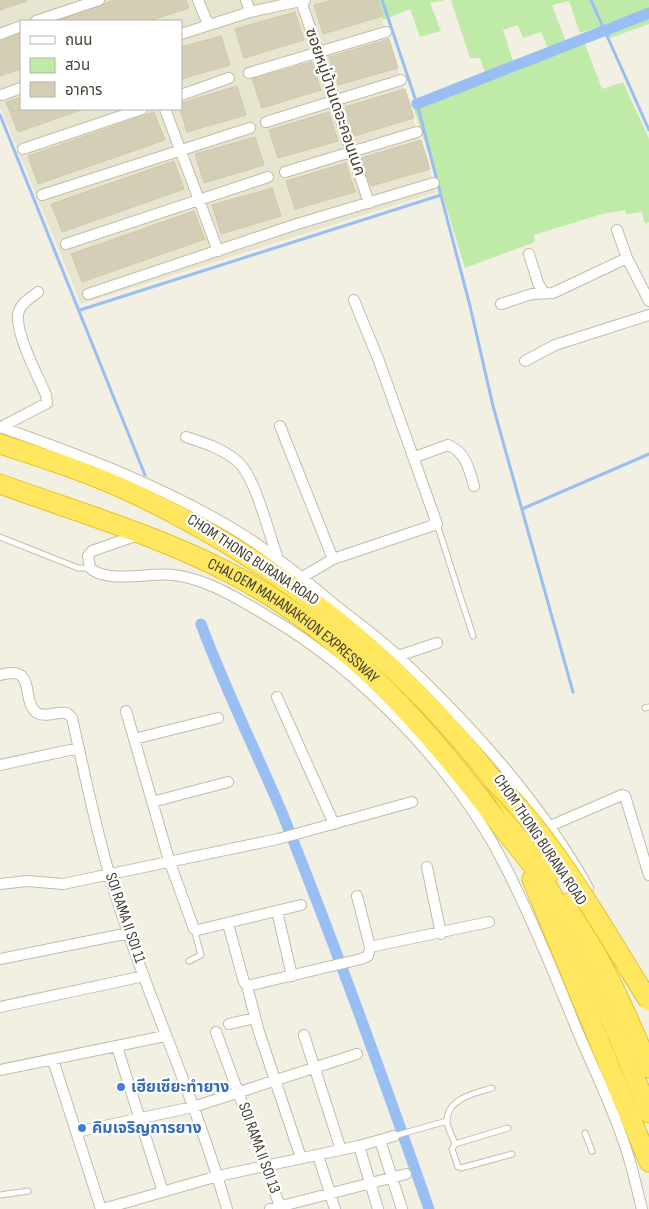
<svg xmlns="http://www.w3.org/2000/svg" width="649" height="1209" font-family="'Sofia Sans Condensed','Noto Sans Thai',sans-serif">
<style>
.residential{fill:#e7e4d0;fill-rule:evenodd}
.green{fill:#c0eaa7;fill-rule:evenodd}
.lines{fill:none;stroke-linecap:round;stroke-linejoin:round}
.stream{stroke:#99bef4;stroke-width:3}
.canal{stroke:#99bef4;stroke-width:11}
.building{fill:#d4ceb7;stroke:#d0c8aa}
.service-casing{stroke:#c1bda7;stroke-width:7}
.minor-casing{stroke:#c1bda7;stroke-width:12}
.motorway-casing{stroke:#e6c328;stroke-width:21}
.service{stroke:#fff;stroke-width:5}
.minor{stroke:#fff;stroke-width:10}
.motorway{stroke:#ffe760;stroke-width:19}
.motorway-bridge-casing{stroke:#e6c328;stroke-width:21;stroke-linecap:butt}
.motorway-bridge{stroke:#ffe760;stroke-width:19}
.shop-dot{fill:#3f7fe0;stroke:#fff;stroke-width:2}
.labels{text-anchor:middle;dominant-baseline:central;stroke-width:4.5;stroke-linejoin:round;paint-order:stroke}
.street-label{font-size:16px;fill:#444032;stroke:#fff}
.shop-label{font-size:16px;font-weight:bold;fill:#366cbe;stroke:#fff;text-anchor:start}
</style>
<rect width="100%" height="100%" fill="#f2f0e2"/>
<!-- residential -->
<path class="residential" d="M 0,0 L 376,0 L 436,192 L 81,304 L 0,107 ZM 21,21 L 181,21 L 181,109 L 21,109 Z"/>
<!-- green -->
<path class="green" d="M 376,0 L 445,0 L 430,3 L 441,31 L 420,37 L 410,9 L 383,20 Z
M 451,0 L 649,0 L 649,24 L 610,38 L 598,27 L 580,33 L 569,1 L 552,5 L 566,42 L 585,44 L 602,89 L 623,82 L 649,139 L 649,222 L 645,224 L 642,212 L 626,214 L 625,210 L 602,214 L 534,235 L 535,242 L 465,268 L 442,193 L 411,101 L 485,72 L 480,58 L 470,58 ZM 518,25 L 523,38 L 541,32 L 548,48 L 513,61 L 503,30 Z"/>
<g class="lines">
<!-- stream -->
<path class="stream" d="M 382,0 L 417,104 L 470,306 L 493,406 L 573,692
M 591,0 L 649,130
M 0,115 L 145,475
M 80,310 L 441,195
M 522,509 L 649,454"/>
<!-- canal -->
<path class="canal" d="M 417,104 L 649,13
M 201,624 C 225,689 256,751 283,815 C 335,945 383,1077 429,1209"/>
</g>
<!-- building -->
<path class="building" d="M 0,0 L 26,0 L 27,1 L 0,10 Z
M 114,0 L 186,0 L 189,8 L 149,21 L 57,21 Z
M 332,0 L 378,0 L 382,16 L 323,34 L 314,5 Z
M 295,12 L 304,40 L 244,58 L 235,29 Z
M 21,33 L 21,69 L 0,76 L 0,41 Z
M 221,36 L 230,65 L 181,79 L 181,47 Z
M 389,39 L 398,68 L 338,85 L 329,57 Z
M 312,62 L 321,90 L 262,108 L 252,79 Z
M 237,86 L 246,115 L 187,132 L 180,109 L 181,103 Z
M 405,89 L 414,118 L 354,136 L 345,107 Z
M 21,97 L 21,109 L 81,110 L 18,132 L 6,102 Z
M 154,112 L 165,140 L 38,184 L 28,156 Z
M 329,112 L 338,141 L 278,158 L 269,130 Z
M 255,137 L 264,165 L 204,183 L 195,154 Z
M 421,140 L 430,169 L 371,186 L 361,158 Z
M 174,161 L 184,189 L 62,232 L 51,204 Z
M 346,163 L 355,192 L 295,209 L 286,181 Z
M 272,188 L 281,216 L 221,234 L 212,205 Z
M 194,211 L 205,239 L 82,282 L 71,254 Z"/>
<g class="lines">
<!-- service casing -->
<g class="service-casing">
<path id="service" d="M 437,524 L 473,636
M 0,537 L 78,568 L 90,568
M 645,708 L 649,707
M 189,961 L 201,955 L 194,929
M 508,1128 L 455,1144 L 452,1149 L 458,1167 L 461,1168 L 512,1154
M 585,1133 L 592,1151
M 394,1136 L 447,1121
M 455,1144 C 453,1137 447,1128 447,1121 C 447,1098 476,1093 492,1088
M 0,1195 L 28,1191"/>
</g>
<!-- minor casing -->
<g class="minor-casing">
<path id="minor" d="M 198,0 L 208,24
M 246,0 L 250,12
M 301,1 L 369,203
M 36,21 L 99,0
M 0,34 L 21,26
M 181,34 L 250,12 L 305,0
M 249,73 L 386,32
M 2,95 L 21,88
M 181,95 L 229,78
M 165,109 L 218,251
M 266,122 L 401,80
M 23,149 L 142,109
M 285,172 L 417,132
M 42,195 L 250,128
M 617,230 L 627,258 L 649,301
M 66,244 L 268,177
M 529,254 L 538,283 L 544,293
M 88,294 L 297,224 L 434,183
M 501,304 L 532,294 L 553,293 L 627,258
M 525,361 L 555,345 L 649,315
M 280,426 L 333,559
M 0,427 C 83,456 170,489 245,536 C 276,556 305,580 334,604 C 355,621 379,638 399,657 C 471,725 540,801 588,888
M 1,427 L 47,403 L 46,395 C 39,378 12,328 19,311 C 22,302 31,298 38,292
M 186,437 C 205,443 227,450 241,465 C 257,484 269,534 278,559
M 415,457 L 448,445 C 466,452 469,469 474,486
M 138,535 L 92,551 L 88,556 L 90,568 C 106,584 152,572 174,575 C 210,580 238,599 269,617 C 360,670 455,768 503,862 C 530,914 553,970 575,1025 C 592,1066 614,1109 627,1152 C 633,1170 637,1190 642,1209
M 301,578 L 333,559 L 437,524 L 379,361 L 354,300
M 398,656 L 437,643
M 0,675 C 38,664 20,701 37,713 C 45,718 58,711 67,713 L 72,718 C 84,770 94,822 109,873 C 142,987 195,1095 227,1209
M 277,697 L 334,824
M 126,711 L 169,860 L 194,929 L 198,930 L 301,905
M 134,739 L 218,718
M 0,765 L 79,748
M 152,802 L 228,782
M 550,826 L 622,795 L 625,796 L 649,875
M 427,867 L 441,934
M 0,884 L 27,881 L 63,884 L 278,839 L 412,802
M 357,896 L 370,947
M 277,911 L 292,976
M 228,924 L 244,982 L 247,986 L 361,959 L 368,956 L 370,947 L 489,922
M 0,959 L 129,933
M 247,986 L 259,1032 L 301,1158
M 0,1007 L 144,976
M 229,1024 L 255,1018
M 216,1032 L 281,1209
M 304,1035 L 341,1150
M 117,1047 L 163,1192
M 53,1060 L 101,1209
M 0,1070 L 165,1036
M 76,1132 L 193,1107 L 357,1054
M 380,1140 L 402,1209
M 359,1146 L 378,1209
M 318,1155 L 335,1209
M 103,1209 L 218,1176 L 359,1146 L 394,1136
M 270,1209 L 406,1174"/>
</g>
<!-- motorway casing -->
<g class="motorway-casing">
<g id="motorway">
<path d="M 0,444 C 47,459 96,475 141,497 C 276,562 402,660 493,780 C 514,807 532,844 550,873"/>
<path id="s1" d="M 0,484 C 77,512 157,535 230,573 C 343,632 424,723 499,823 C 518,848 541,873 555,900 C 591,969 621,1041 649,1113"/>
<path d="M 532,879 L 649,1162"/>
<path d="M 568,903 C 600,956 626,1011 649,1068"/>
</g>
</g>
<!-- service -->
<use href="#service" class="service"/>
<!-- minor -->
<use href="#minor" class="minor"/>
<!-- motorway -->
<use href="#motorway" class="motorway"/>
<!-- motorway-bridge casing -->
<g class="motorway-bridge-casing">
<path id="motorway-bridge" d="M 494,781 C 558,844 601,926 649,1001"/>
</g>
<!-- motorway-bridge -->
<use href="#motorway-bridge" class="motorway-bridge"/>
</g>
<!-- markers -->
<g class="shop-dot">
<circle cx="121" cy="1087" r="5"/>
<circle cx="82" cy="1128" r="5"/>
</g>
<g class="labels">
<!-- street labels -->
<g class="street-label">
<text transform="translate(335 102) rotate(71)">ซอยหมู่บ้านเดอะคอนเนค</text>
<text transform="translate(253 560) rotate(33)">CHOM THONG BURANA ROAD</text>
<text stroke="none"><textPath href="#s1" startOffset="326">CHALOEM MAHANAKHON EXPRESSWAY</textPath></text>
<text transform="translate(540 840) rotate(56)">CHOM THONG BURANA ROAD</text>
<text transform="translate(125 918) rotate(71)">SOI RAMA II SOI 11</text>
<text transform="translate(259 1148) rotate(70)">SOI RAMA II SOI 13</text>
</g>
<!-- shop labels -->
<g class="shop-label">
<text x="131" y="1087">เฮียเซียะทำยาง</text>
<text x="92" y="1128">คิมเจริญการยาง</text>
</g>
</g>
<!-- legend -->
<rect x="20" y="20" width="162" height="90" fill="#ffffff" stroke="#b4b3ad"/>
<rect x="30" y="36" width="25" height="8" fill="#ffffff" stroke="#b4b3ad"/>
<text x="65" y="45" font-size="15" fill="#444032">ถนน</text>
<rect x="30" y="58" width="25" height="15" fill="#c0eaa7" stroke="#b4b3ad"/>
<text x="65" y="70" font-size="15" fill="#444032">สวน</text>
<rect x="30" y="82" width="25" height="15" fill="#d4ceb7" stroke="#b4b3ad"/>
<text x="65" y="95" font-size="15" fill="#444032">อาคาร</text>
</svg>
